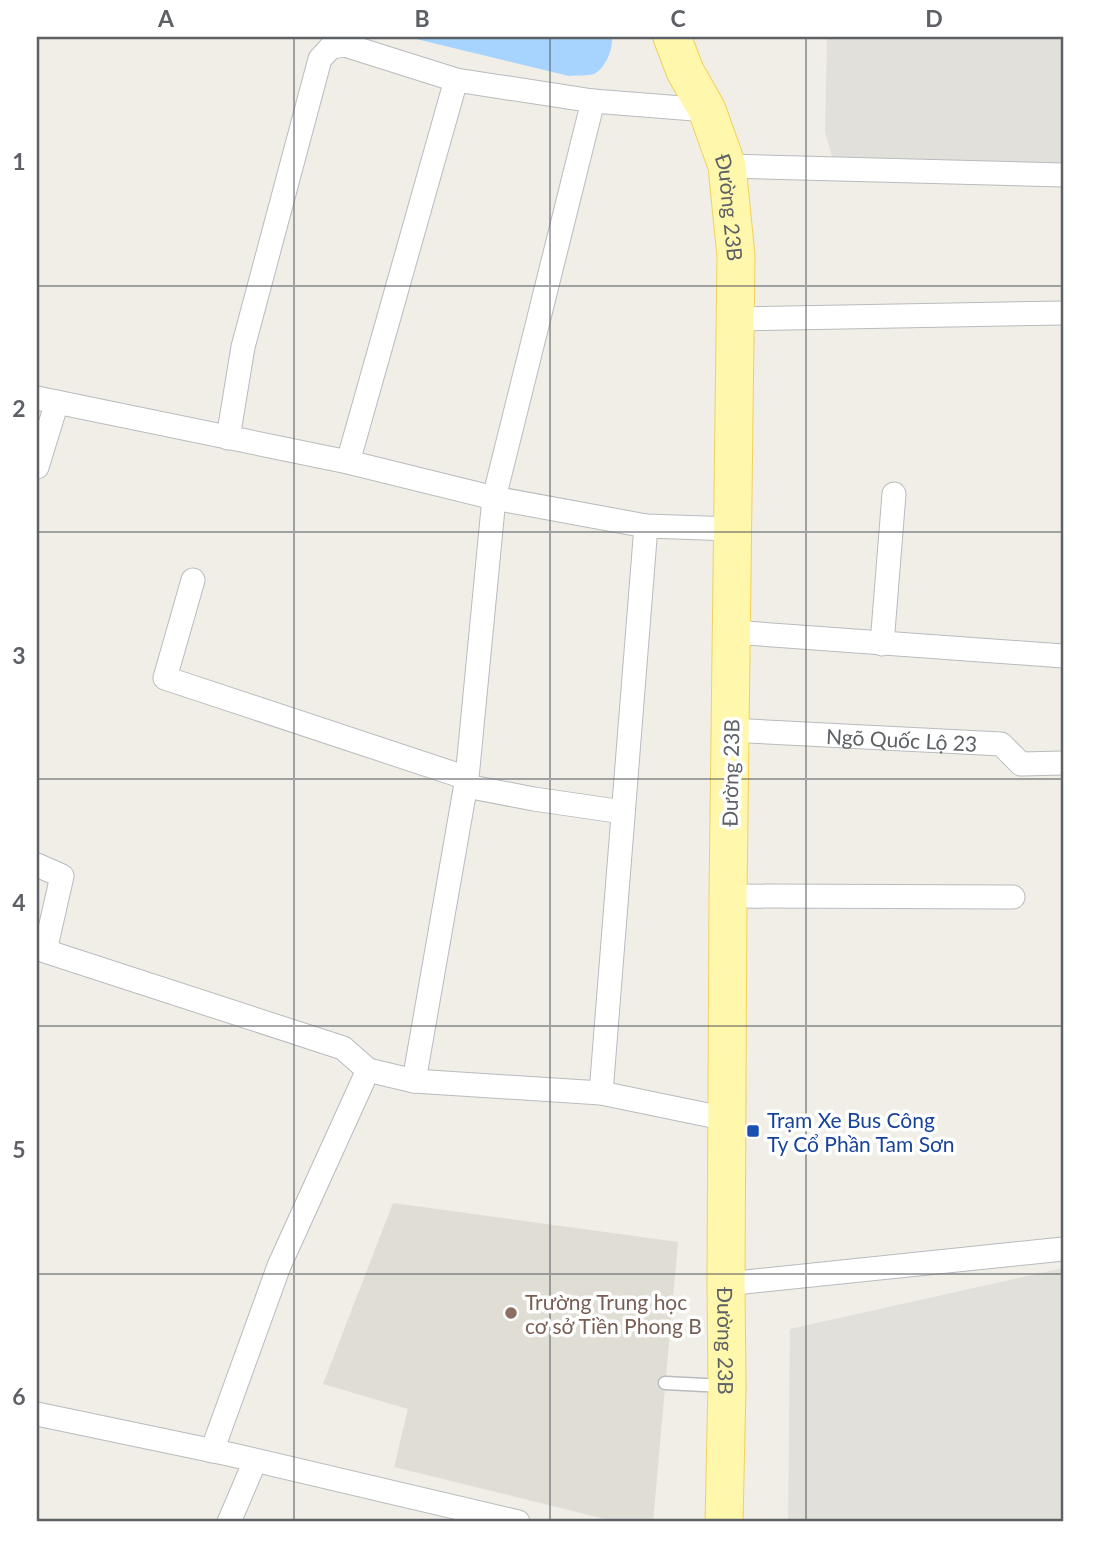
<svg xmlns="http://www.w3.org/2000/svg" width="1100" height="1559" font-family="Lato,sans-serif">
<style>
.industrial{fill:#e1e0da}
.education{fill:#e0ddd4}
.water{fill:#a6d3ff}
.lines{fill:none;stroke-linecap:round;stroke-linejoin:round}
.lane-casing{stroke:#b8bbbf;stroke-width:15}
.street-casing{stroke:#b8bbbf;stroke-width:25}
.primary-casing{stroke:#f2d15c;stroke-width:39}
.lane{stroke:#fff;stroke-width:12}
.street{stroke:#fff;stroke-width:23}
.primary{stroke:#fff7ab;stroke-width:37}
.grid{fill:none;stroke:#5d6166;stroke-width:2;stroke-opacity:0.55}
.transit-dot{fill:#1a4fb4;stroke:#fff;stroke-width:2.5}
.education-dot{fill:#8d6e63;stroke:#fff;stroke-width:2.5}
.labels{text-anchor:middle;dominant-baseline:central;stroke-width:7;stroke-linejoin:round;paint-order:stroke}
.street-label{font-size:21px;fill:#5d6166;stroke:#fff}
.transit-label{font-size:21px;fill:#164399;stroke:#fff;text-anchor:start}
.education-label{font-size:21px;fill:#785e54;stroke:#fff;text-anchor:start}
.neatline{fill:none;stroke:#5d6166;stroke-width:2.5}
.grid-label{font-size:23px;text-anchor:middle;font-weight:bold;fill:#5d6166}
</style>
<rect width="100%" height="100%" fill="#f0eee6"/>
<!-- industrial -->
<path class="industrial" d="M 827,37 L 1063,37 L 1063,175 L 836,170 L 825,132 Z
M 1063,1268 L 1063,1522 L 788,1522 L 790,1329 Z"/>
<!-- education -->
<path class="education" d="M 393,1203 L 678,1242 L 653,1522 L 617,1522 L 394,1467 L 408,1409 L 323,1384 Z"/>
<!-- water -->
<path class="water" d="M 408,37 L 612,37 C 613,49 606,68 594,74 C 587,76 576,75 569,76 Z"/>
<g class="lines">
<!-- lane casing -->
<g class="lane-casing">
<path id="lane" d="M 665,1383 L 724,1386"/>
</g>
<!-- street casing -->
<g class="street-casing">
<g id="street">
<path d="M 727,166 L 1063,175"/>
<path d="M 735,319 L 1063,313"/>
<path d="M 37,398 L 348,462 L 494,498 L 646,526 L 734,529"/>
<path d="M 228,438 L 243,347 L 320,59 L 331,47 L 345,45 L 456,80 L 593,101 L 707,110"/>
<path d="M 348,462 L 456,80"/>
<path d="M 37,467 L 57,402"/>
<path d="M 193,580 L 165,678 L 467,778"/>
<path d="M 732,632 L 1063,656"/>
<path d="M 882,644 L 894,494"/>
<path id="s1" d="M 730,730 L 1001,744 L 1021,764 L 1063,763"/>
<path d="M 466,786 L 534,799 L 623,812"/>
<path d="M 37,865 L 62,876 L 45,951 L 343,1048 L 368,1070"/>
<path d="M 728,896 L 1013,897"/>
<path d="M 414,1081 L 601,1093 L 646,526"/>
<path d="M 601,1093 L 727,1119"/>
<path d="M 726,1284 L 1063,1249"/>
<path d="M 37,1414 L 233,1455 L 518,1522"/>
<path d="M 212,1451 L 279,1266 L 368,1070 L 414,1081 L 467,778 L 494,498 L 593,101"/>
<path d="M 229,1522 L 255,1461"/>
</g>
</g>
<!-- primary casing -->
<g class="primary-casing">
<g id="primary">
<path id="s2" d="M 672,37 L 685,71 L 707,110 L 727,166 L 736,256 L 728,896 L 726,1284 L 727,1386 L 724,1522"/>
</g>
</g>
<!-- lane -->
<use href="#lane" class="lane"/>
<!-- street -->
<use href="#street" class="street"/>
<!-- primary -->
<use href="#primary" class="primary"/>
</g>
<!-- grid -->
<path class="grid" d="M 294,37 L 294,1522M 550,37 L 550,1522M 806,37 L 806,1522M 37,286 L 1063,286M 37,532 L 1063,532M 37,779 L 1063,779M 37,1026 L 1063,1026M 37,1274 L 1063,1274"/>
<!-- markers -->
<rect class="transit-dot" x="746" y="1124" width="14" height="14" rx="3.5"/>
<circle class="education-dot" cx="511" cy="1313" r="7"/>
<g class="labels">
<!-- street labels -->
<g class="street-label">
<text stroke="none"><textPath href="#s2" startOffset="182">Đường 23B</textPath></text>
<text stroke="none"><textPath href="#s1" startOffset="172">Ngõ Quốc Lộ 23</textPath></text>
<text transform="translate(730 773) rotate(-89)">Đường 23B</text>
<text stroke="none"><textPath href="#s2" startOffset="1316">Đường 23B</textPath></text>
</g>
<!-- transit labels -->
<g class="transit-label">
<text x="767" y="1119">Trạm Xe Bus Công<tspan x="767" dy="24">Ty Cổ Phần Tam Sơn</tspan></text>
</g>
<!-- education labels -->
<g class="education-label">
<text x="525" y="1301">Trường Trung học<tspan x="525" dy="24">cơ sở Tiền Phong B</tspan></text>
</g>
</g>
<!-- border -->
<rect width="1100" height="1559" fill="none" stroke="#ffffff" stroke-width="77"/>
<rect x="38" y="38" width="1024" height="1482" class="neatline"/>
<g class="grid-label">
<text x="166" y="27">A</text>
<text x="422" y="27">B</text>
<text x="678" y="27">C</text>
<text x="934" y="27">D</text>
<text x="19" y="170">1</text>
<text x="19" y="417">2</text>
<text x="19" y="664">3</text>
<text x="19" y="911">4</text>
<text x="19" y="1158">5</text>
<text x="19" y="1405">6</text>
</g>
</svg>
